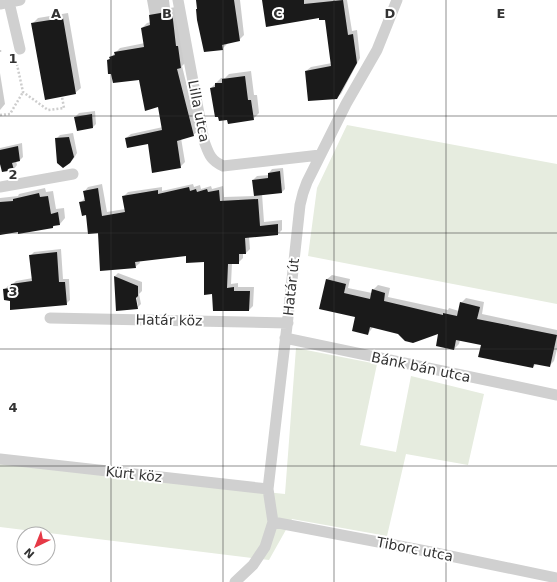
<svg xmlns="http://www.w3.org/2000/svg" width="557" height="582" font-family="'DejaVu Sans',sans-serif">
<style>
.green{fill:#e6ecdf}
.shadow{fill:#0003;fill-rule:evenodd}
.building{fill:#1a1a1a}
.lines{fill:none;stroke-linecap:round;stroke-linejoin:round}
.path{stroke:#cdcdcd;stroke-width:2.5;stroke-dasharray:2 2;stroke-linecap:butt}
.minor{stroke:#d0d0d0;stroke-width:11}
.grid{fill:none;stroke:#333;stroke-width:1;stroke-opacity:0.55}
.labels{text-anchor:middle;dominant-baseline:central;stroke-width:4;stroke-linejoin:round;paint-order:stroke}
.street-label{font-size:14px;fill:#333;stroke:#fff}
.grid-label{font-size:13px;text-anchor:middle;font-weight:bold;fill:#333;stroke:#fff;stroke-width:4;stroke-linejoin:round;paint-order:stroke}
</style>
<rect width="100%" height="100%" fill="#fff"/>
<!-- green -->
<path class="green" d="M 347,125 L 557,164 L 557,304 L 308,256 L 317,188 Z
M 296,348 L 377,364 L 360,445 L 396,452 L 411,376 L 484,394 L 468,465 L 406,454 L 387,536 L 292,519 L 269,560 L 0,527 L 0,463 L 285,494 Z"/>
<!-- shadow -->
<path class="shadow" d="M 147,0 L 169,0 L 170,8 L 176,7 L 185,63 L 182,66 L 198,131 L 193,135 L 181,138 L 185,162 L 180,167 L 149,143 L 126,138 L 131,134 L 163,127 L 159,106 L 140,78 L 108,60 L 120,48 L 145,43 L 142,28 L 147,23 L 151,22 Z
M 197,0 L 240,0 L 244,35 L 239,40 L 228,43 L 222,49 Z
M 263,0 L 347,0 L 352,31 L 357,30 L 360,58 L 341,94 L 336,98 L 306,71 L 311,67 L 332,63 L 326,19 Z
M 68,13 L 81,88 L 75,93 L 33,23 L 38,18 Z
M 251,71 L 254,95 L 257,95 L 259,113 L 253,119 L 211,88 L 221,78 L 225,78 L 229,74 Z
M 0,73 L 5,104 L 0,110 Z
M 95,111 L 96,124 L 93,127 L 75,117 L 79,113 Z
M 73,133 L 77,153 L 74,158 L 70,163 L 56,139 L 60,135 Z
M 22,143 L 23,157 L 20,160 L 16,161 L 17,165 L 14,169 L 0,165 L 0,148 Z
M 283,168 L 285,189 L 282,192 L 262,194 L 264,222 L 282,220 L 282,230 L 278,234 L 249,237 L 250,249 L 246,253 L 243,253 L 243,258 L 238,263 L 232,263 L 231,284 L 238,283 L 238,287 L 254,287 L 253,306 L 249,310 L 213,293 L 205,261 L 187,255 L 139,260 L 140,263 L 135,267 L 99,232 L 80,203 L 85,198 L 84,192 L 88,187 L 102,184 L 107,212 L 125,209 L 123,197 L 128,192 L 162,187 L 162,191 L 193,184 L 194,187 L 200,185 L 201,189 L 211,186 L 212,189 L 223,186 L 224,197 L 255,196 L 253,180 L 257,176 L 269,175 L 269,173 L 272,169 Z
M 45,188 L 46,192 L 53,191 L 56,209 L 64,208 L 65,218 L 60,224 L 55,225 L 53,227 L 0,234 L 0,198 L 18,196 L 19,194 Z
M 61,249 L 63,279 L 69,279 L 70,300 L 66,304 L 11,300 L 4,290 L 8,286 L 12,285 L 16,281 L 33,278 L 30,256 L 34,252 Z
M 118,273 L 142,282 L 142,291 L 139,294 L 141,304 L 137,308 L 117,310 L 115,276 ZM 134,293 L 136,293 L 138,306 L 136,306 Z
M 332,275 L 350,279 L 348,288 L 372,293 L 373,290 L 378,285 L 390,288 L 388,297 L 448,310 L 449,308 L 459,311 L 461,303 L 466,298 L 484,302 L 482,314 L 557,330 L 557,349 L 554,361 L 549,366 L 537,363 L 533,367 L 482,344 L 460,340 L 459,344 L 454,349 L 440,332 L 398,333 L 373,327 L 368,334 L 356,317 L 326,280 Z"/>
<!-- building -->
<path class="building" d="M 196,0 L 234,0 L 240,41 L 222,45 L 223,50 L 204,52 L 197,20 L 196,9 L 197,9 Z
M 262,0 L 304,0 L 304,4 L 343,0 L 348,35 L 353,34 L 357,63 L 337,99 L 308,101 L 305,71 L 331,66 L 325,20 L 319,20 L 319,18 L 266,27 Z
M 172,11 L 176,46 L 178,46 L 181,68 L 177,69 L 194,136 L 177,141 L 181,168 L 152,173 L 148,144 L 127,148 L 125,138 L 162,130 L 158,107 L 145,111 L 139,80 L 113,83 L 111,74 L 108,74 L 107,60 L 110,59 L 109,57 L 115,55 L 114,52 L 144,47 L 141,28 L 150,25 L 149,15 Z
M 63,18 L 76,94 L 45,100 L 31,23 Z
M 245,76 L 248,100 L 251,100 L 254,120 L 228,124 L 227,120 L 219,121 L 218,117 L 215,117 L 210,88 L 215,87 L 215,83 L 222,83 L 222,79 Z
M 92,114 L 93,128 L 77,131 L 74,117 Z
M 69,137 L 74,157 L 70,163 L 63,168 L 57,163 L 55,138 Z
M 18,146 L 20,161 L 12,163 L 14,170 L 2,172 L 0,164 L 0,150 Z
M 280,171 L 282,193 L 254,196 L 252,180 L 268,178 L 268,173 Z
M 189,187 L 190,191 L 196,189 L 197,192 L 207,189 L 208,192 L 219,190 L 220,201 L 258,199 L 260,226 L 278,224 L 278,235 L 245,238 L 246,254 L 239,254 L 239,264 L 228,264 L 227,288 L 234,287 L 234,291 L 250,291 L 249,311 L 213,311 L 212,294 L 204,295 L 204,262 L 186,263 L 186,256 L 135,262 L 136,268 L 100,271 L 98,233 L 88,234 L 86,215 L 82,216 L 79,202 L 85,201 L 83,191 L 98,188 L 102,216 L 125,212 L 122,196 L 158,190 L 158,194 Z
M 39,193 L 40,197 L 48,196 L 51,214 L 58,212 L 60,225 L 53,226 L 53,228 L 18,234 L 18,232 L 0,235 L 0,202 L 13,201 L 13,199 Z
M 57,252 L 59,282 L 65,282 L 67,305 L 10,310 L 10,301 L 4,300 L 3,289 L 10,288 L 11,284 L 32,281 L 29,255 Z
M 114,276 L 138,286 L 138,296 L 136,298 L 138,309 L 116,311 Z
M 326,279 L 346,284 L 344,293 L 370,299 L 372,289 L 385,293 L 384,301 L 443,315 L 443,313 L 457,316 L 460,302 L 480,307 L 477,319 L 557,335 L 550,367 L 534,364 L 533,368 L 478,357 L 481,345 L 456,340 L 454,350 L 436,346 L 438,334 L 413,343 L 405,341 L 398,334 L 370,327 L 368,335 L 352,331 L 355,317 L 319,309 Z"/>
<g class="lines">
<!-- path -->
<path class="path" d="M 0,50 L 0,52
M 16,60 L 23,92 L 48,110 L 64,108 L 62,97
M 0,115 L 10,114 L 23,92"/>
<!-- minor -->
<path class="minor" d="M 178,0 L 204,141 C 209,154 210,160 223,166 L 320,155
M 9,2 L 20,49
M 0,4 L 20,0
M 0,187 L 73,174
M 50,318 L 288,323
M 285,338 L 557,395
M 0,459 L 268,489
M 273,522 L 431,552 L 557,578
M 235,582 L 253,565 L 265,547 L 273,522 L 268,489 L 288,317 L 300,205 L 303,193 L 307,182 L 346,104 L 377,50 L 397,0"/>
</g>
<!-- grid -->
<path class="grid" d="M 111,0 L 111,582M 223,0 L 223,582M 334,0 L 334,582M 446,0 L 446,582M 0,116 L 557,116M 0,233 L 557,233M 0,349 L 557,349M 0,466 L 557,466"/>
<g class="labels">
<!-- street labels -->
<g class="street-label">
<text transform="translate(199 111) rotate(79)">Lilla utca</text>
<text transform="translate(291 287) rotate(-84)">Határ út</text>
<text transform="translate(169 320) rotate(1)">Határ köz</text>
<text transform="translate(421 367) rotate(12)">Bánk bán utca</text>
<text transform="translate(134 474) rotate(6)">Kürt köz</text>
<text transform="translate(415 549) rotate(11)">Tiborc utca</text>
</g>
</g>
<g class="grid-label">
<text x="56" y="18">A</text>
<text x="167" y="18">B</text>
<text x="278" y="18">C</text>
<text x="390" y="18">D</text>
<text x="501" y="18">E</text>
<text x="13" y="63">1</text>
<text x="13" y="179">2</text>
<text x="13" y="296">3</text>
<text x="13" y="412">4</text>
</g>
<!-- north arrow -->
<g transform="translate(36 546) rotate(223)"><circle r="19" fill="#ffffff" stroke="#adadad"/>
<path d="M0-3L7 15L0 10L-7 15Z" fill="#e63946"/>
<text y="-6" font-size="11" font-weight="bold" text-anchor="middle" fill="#333333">N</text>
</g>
</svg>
